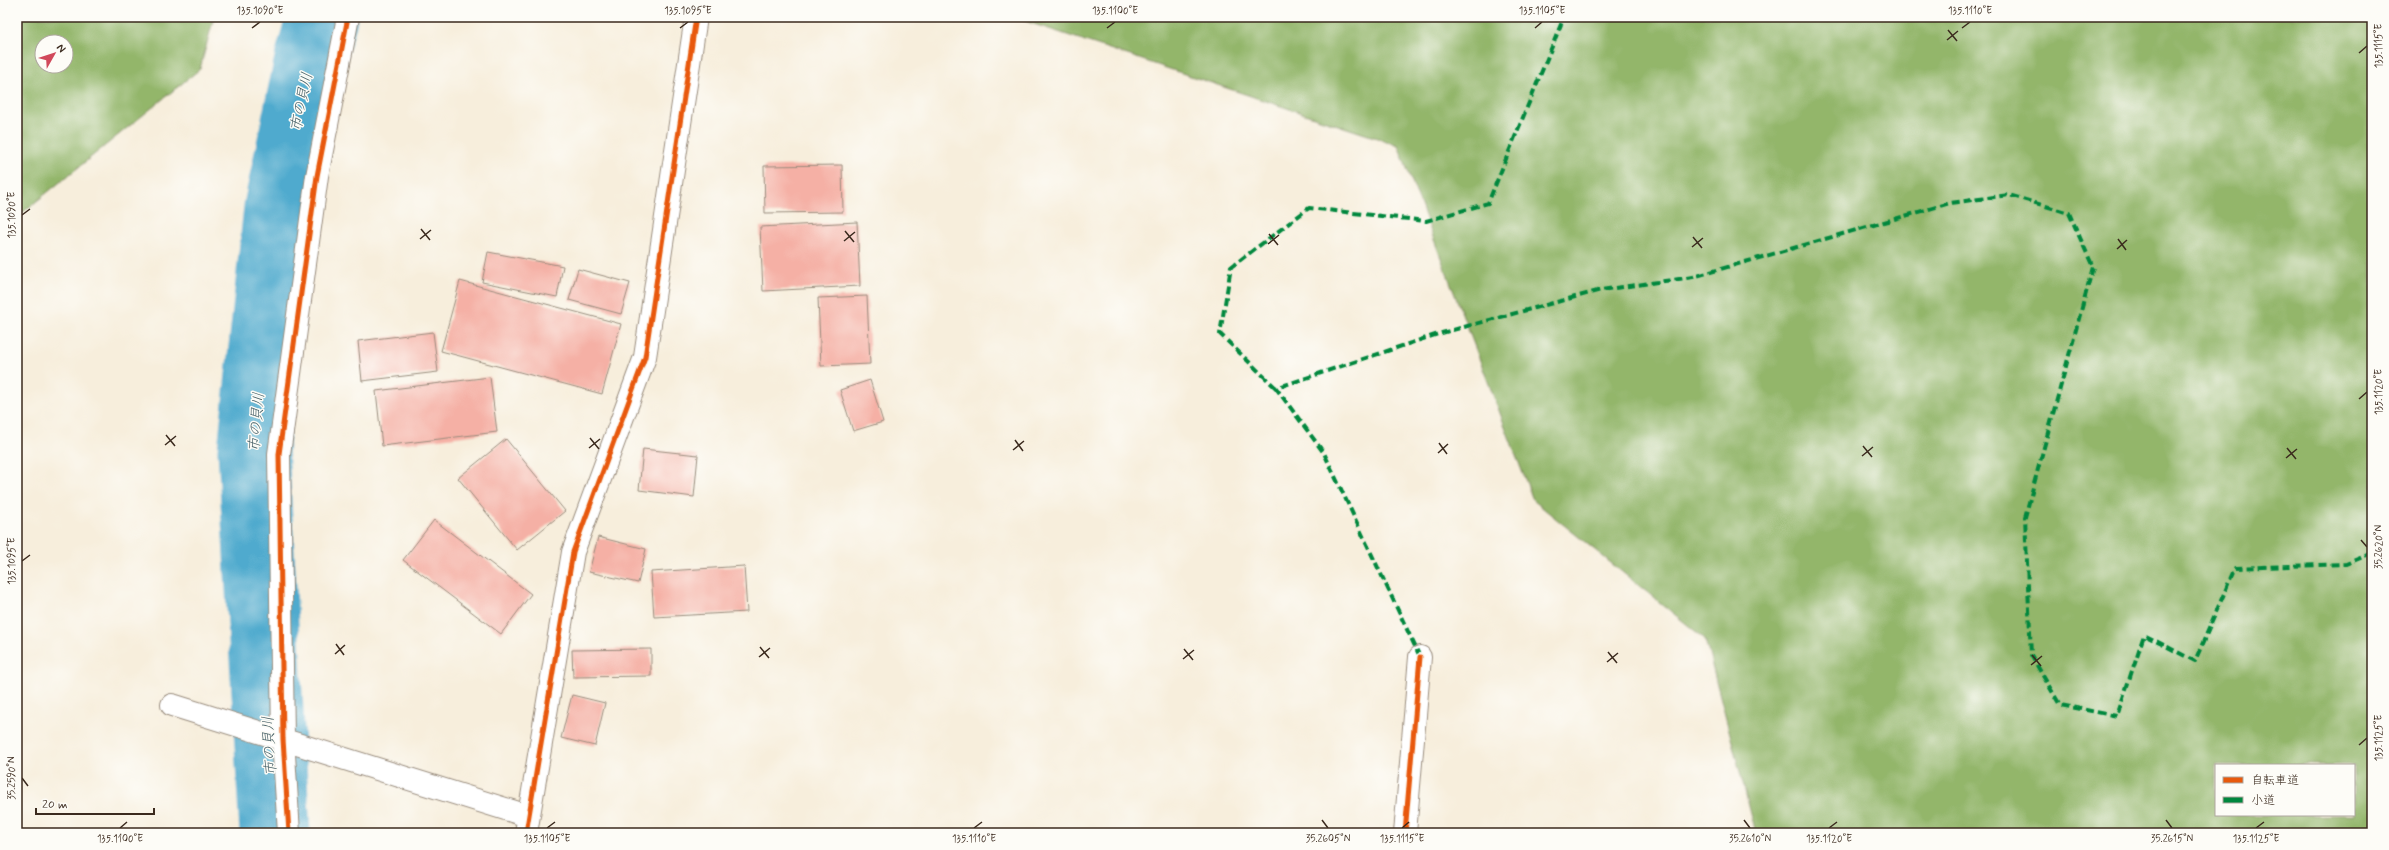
<svg xmlns="http://www.w3.org/2000/svg" width="2389" height="850" font-family="Mynerve,'Klee One',sans-serif">
<style>
.forest{fill:#93b66a;stroke:#677044;fill-rule:evenodd}
.lines{fill:none;stroke-linecap:round;stroke-linejoin:round}
.river{stroke:#50aace;stroke-width:71}
.building{fill:#f5b0a5}
.minor-casing{stroke:#998c7d;stroke-width:24}
.minor{stroke:#fff;stroke-width:22}
.quiet{stroke:#00873e;stroke-width:4;stroke-dasharray:8 4;stroke-linecap:butt}
.cycleway-casing{stroke:#fdfcf7;stroke-width:8}
.cycleway{stroke:#e8590c;stroke-width:5}
.ticks{fill:none;stroke:#3b2a1e;stroke-width:1.5}
.labels{text-anchor:middle;dominant-baseline:central;stroke-width:3;stroke-linejoin:round;paint-order:stroke}
.water-label{font-size:15px;font-style:italic;fill:#435d64;stroke:#fdfcf7}
.neatline{fill:none;stroke:#3b2a1e;stroke-width:1.5}
.ticks-label{font-size:10px;text-anchor:middle;fill:#3b2a1e}
</style>
<rect width="100%" height="100%" fill="#fdfcf7"/>
<filter id="ink" filterUnits="userSpaceOnUse"><feTurbulence type="fractalNoise" baseFrequency=".025" numOctaves="2"/><feDisplacementMap in="SourceGraphic" scale="8" xChannelSelector="R" yChannelSelector="G"/><feConvolveMatrix kernelMatrix="1 2 1 2 8 2 1 2 1" color-interpolation-filters="sRGB"/></filter>
<filter id="wash" filterUnits="userSpaceOnUse"><feTurbulence type="fractalNoise" baseFrequency=".012" numOctaves="4" result="noise"/><feDisplacementMap in="SourceGraphic" scale="16" xChannelSelector="R" yChannelSelector="G"/><feGaussianBlur stdDeviation="0.9" result="paint"/><feColorMatrix in="noise" values="0 0 0 0 0 0 0 0 0 0 0 0 0 0 0 0 0 1.4 0 .05"/><feComposite in="paint" operator="in"/></filter>
<g filter="url(#wash)">
<rect width="100%" height="100%" fill="#f7eedc"/>
<!-- forest -->
<path class="forest" d="M 17,17 L 214,17 L 200,69 L 17,217 ZM 42,42 L 66,42 L 66,66 L 42,66 Z
M 1013,17 L 2372,17 L 2372,833 L 1756,833 L 1705,639 L 1533,500 L 1398,145 ZM 2216,765 L 2354,765 L 2354,815 L 2216,815 Z"/>
<g class="lines">
<!-- river -->
<path class="river" d="M 275,833 L 253,450 L 279,208 L 310,60 L 322,17"/>
</g>
<g id="blocks">
<!-- building -->
<path class="building" d="M 842,165 L 843,212 L 765,213 L 764,166 Z
M 857,222 L 860,286 L 763,291 L 760,227 Z
M 488,252 L 563,266 L 557,297 L 482,282 Z
M 578,269 L 630,283 L 621,314 L 569,300 Z
M 460,281 L 621,324 L 602,394 L 441,351 Z
M 867,296 L 870,364 L 821,366 L 818,298 Z
M 433,332 L 438,372 L 362,381 L 358,341 Z
M 490,377 L 497,432 L 382,446 L 376,391 Z
M 870,380 L 883,422 L 853,431 L 840,390 Z
M 506,439 L 565,511 L 517,550 L 458,478 Z
M 643,449 L 698,455 L 694,497 L 639,490 Z
M 434,520 L 531,594 L 501,634 L 403,560 Z
M 598,537 L 646,549 L 638,583 L 589,572 Z
M 744,566 L 747,612 L 654,617 L 651,572 Z
M 651,649 L 651,676 L 573,677 L 572,650 Z
M 572,695 L 605,703 L 595,746 L 561,738 Z"/>
</g>
</g>
<g filter="url(#ink)">
<use href="#blocks" fill-opacity="0" stroke="#998c7d" stroke-width="1"/>
<g class="lines">
<!-- minor casing -->
<g class="minor-casing">
<path id="minor" d="M 172,705 L 528,816
M 289,833 L 283,739 L 279,454 L 317,176 L 348,17
M 526,833 L 573,552 L 645,357 L 696,17
M 1405,833 L 1420,657"/>
</g>
<!-- minor -->
<use href="#minor" class="minor"/>
<!-- quiet -->
<path class="quiet" d="M 1276,388 L 1220,334 L 1231,267 L 1309,208 L 1426,221 L 1488,203 L 1564,17
M 1420,657 L 1324,453 L 1276,388 L 1438,334 L 1601,290 L 1693,277 L 1950,203 L 2009,195 L 2069,213 L 2093,267 L 2025,517 L 2031,655 L 2060,705 L 2117,716 L 2144,635 L 2195,661 L 2235,568 L 2346,564 L 2372,553"/>
<!-- cycleway casing -->
<g class="cycleway-casing">
<path id="cycleway" d="M 289,833 L 283,739 L 279,454 L 317,176 L 348,17
M 526,833 L 573,552 L 645,357 L 696,17
M 1405,833 L 1420,657"/>
</g>
<!-- cycleway -->
<use href="#cycleway" class="cycleway"/>
</g>
</g>
<!-- ticks -->
<path class="ticks" d="M 252,28 L 260,22M 680,28 L 688,22M 1107,28 L 1115,22M 1535,28 L 1542,22M 1962,28 L 1970,22M 1948,30 L 1957,41M 1947,40 L 1958,31M 2359,53 L 2367,46M 22,215 L 30,209M 421,229 L 430,240M 845,231 L 854,242M 1269,234 L 1278,245M 1693,237 L 1702,248M 420,239 L 431,230M 2118,239 L 2126,250M 844,241 L 855,232M 1268,244 L 1279,235M 1692,247 L 1703,238M 2117,249 L 2127,240M 2359,399 L 2367,392M 166,435 L 175,446M 590,438 L 599,449M 1015,440 L 1023,451M 1439,443 L 1447,454M 165,445 L 176,436M 1863,446 L 1872,457M 589,448 L 600,439M 2287,448 L 2296,459M 1013,450 L 1024,441M 1438,453 L 1448,444M 1862,456 L 1873,447M 2286,458 L 2297,449M 2361,540 L 2367,547M 22,561 L 30,555M 336,644 L 344,655M 760,647 L 769,658M 1184,649 L 1193,660M 1608,652 L 1617,663M 335,654 L 345,645M 2032,655 L 2041,666M 759,657 L 770,648M 1183,659 L 1194,650M 1607,662 L 1618,653M 2031,665 L 2042,656M 2359,745 L 2367,738M 22,778 L 28,786M 1322,820 L 1328,828M 1744,820 L 1750,828M 2166,820 L 2172,828M 120,828 L 127,822M 547,828 L 555,822M 974,828 L 982,822M 1402,828 L 1409,822M 1829,828 L 1837,822M 2256,828 L 2264,822"/>
<g class="labels">
<!-- water labels -->
<g class="water-label">
<text transform="translate(302 102) rotate(-78)">市の貝川</text>
<text transform="translate(257 422) rotate(-85)">市の貝川</text>
<text transform="translate(270 746) rotate(-93)">市の貝川</text>
</g>
</g>
<!-- margin -->
<rect width="2389" height="850" fill="none" stroke="#fdfcf7" stroke-width="44"/>
<!-- legend -->
<rect x="2215" y="764" width="140" height="52" fill="#fdfcf7" stroke="#afa8a0"/>
<rect x="2223" y="777" width="20" height="6" fill="#e8590c" stroke="#afa8a0"/>
<text x="2251" y="784" font-size="12" fill="#3b2a1e">自転車道</text>
<rect x="2223" y="797" width="20" height="6" fill="#00873e" stroke="#afa8a0"/>
<text x="2251" y="804" font-size="12" fill="#3b2a1e">小道</text>
<!-- north arrow -->
<g transform="translate(54 54) rotate(51)"><circle r="19" fill="#fdfcf7" stroke="#afa8a0"/>
<path d="M0-3L7 15L0 10L-7 15Z" fill="#d1495b"/>
<text y="-6" font-size="11" font-weight="bold" text-anchor="middle" fill="#3b2a1e">N</text>
</g>
<!-- scale -->
<path d="M36 808v6h118v-6" fill="none" stroke="#3b2a1e" stroke-width="2"/>
<text x="42" y="808" font-size="12" fill="#3b2a1e" stroke="#fdfcf7" stroke-width="3" paint-order="stroke">20 m</text>
<rect x="22" y="22" width="2345" height="806" class="neatline"/>
<g class="ticks-label">
<text x="260" y="14">135.1090°E</text>
<text x="688" y="14">135.1095°E</text>
<text x="1115" y="14">135.1100°E</text>
<text x="1542" y="14">135.1105°E</text>
<text x="1970" y="14">135.1110°E</text>
<text transform="translate(2378 46) rotate(-90)" y="4">135.1115°E</text>
<text transform="translate(11 215) rotate(-90)" y="4">135.1090°E</text>
<text transform="translate(2378 392) rotate(-90)" y="4">135.1120°E</text>
<text transform="translate(2378 547) rotate(-90)" y="4">35.2620°N</text>
<text transform="translate(11 561) rotate(-90)" y="4">135.1095°E</text>
<text transform="translate(2378 738) rotate(-90)" y="4">135.1125°E</text>
<text transform="translate(11 778) rotate(-90)" y="4">35.2590°N</text>
<text x="120" y="842">135.1100°E</text>
<text x="547" y="842">135.1105°E</text>
<text x="974" y="842">135.1110°E</text>
<text x="1328" y="842">35.2605°N</text>
<text x="1402" y="842">135.1115°E</text>
<text x="1750" y="842">35.2610°N</text>
<text x="1829" y="842">135.1120°E</text>
<text x="2172" y="842">35.2615°N</text>
<text x="2256" y="842">135.1125°E</text>
</g>
</svg>
